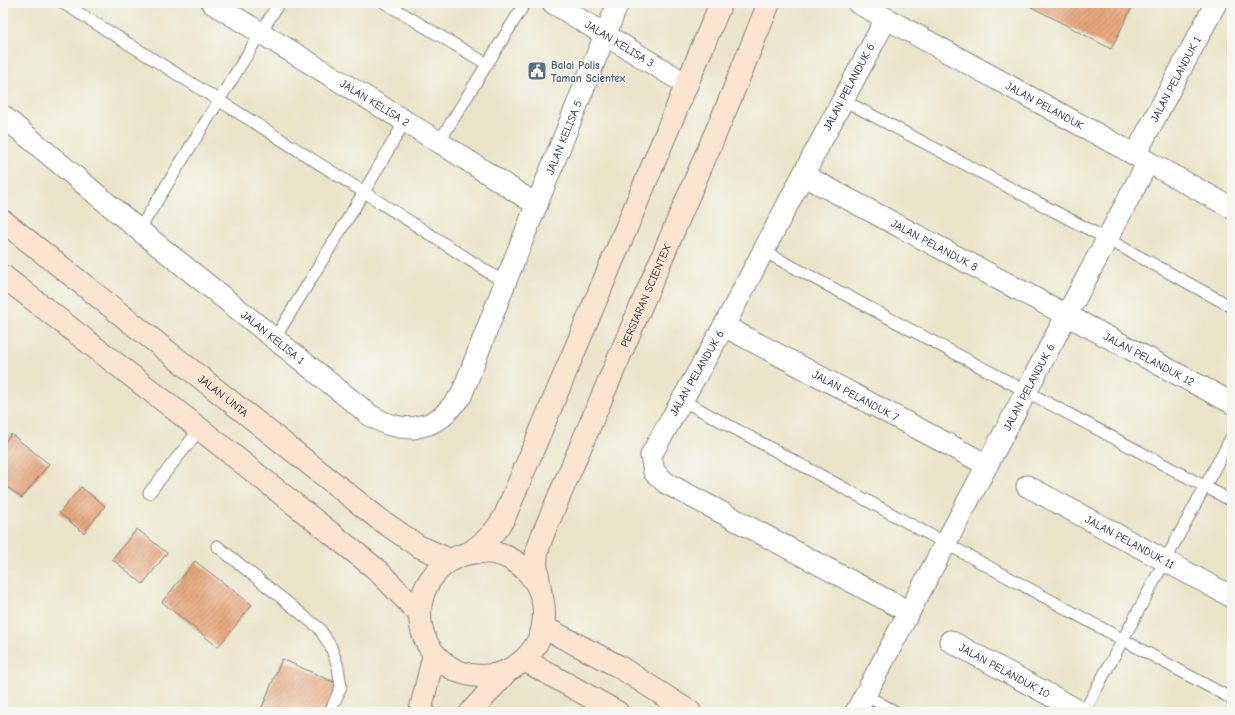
<svg xmlns="http://www.w3.org/2000/svg" width="1235" height="715" font-family="'Comic Neue',sans-serif">
<style>
.building{fill:url(#building-hatch)}
.lines{fill:none;stroke-linecap:round;stroke-linejoin:round}
.lane-casing{stroke:#868482;stroke-width:13}
.street-casing{stroke:#868482;stroke-width:23}
.secondary-casing{stroke:#868482;stroke-width:24}
.lane{stroke:#fff;stroke-width:11}
.street{stroke:#fff;stroke-width:21}
.secondary{stroke:#fbe5cf;stroke-width:22}
.labels{text-anchor:middle;dominant-baseline:central;stroke-width:3;stroke-linejoin:round;paint-order:stroke}
.street-label{font-size:11px;fill:#22223b;stroke:#f6f6f2}
.service-label{font-size:11px;font-weight:bold;fill:#4e5e75;stroke:#f6f6f2;text-anchor:start}
</style>
<defs>
<pattern id="building-hatch" width="6" height="6" patternUnits="userSpaceOnUse"><rect width="6" height="6" fill="#e5a579"/><path d="M-1 1l2-2M0 6l6-6M5 7l2-2" fill="none" stroke="#b98664"/></pattern>
</defs>
<rect width="100%" height="100%" fill="#f6f6f2"/>
<filter id="ink" filterUnits="userSpaceOnUse"><feTurbulence type="fractalNoise" baseFrequency=".025" numOctaves="2"/><feDisplacementMap in="SourceGraphic" scale="8" xChannelSelector="R" yChannelSelector="G"/><feConvolveMatrix kernelMatrix="1 2 1 2 8 2 1 2 1" color-interpolation-filters="sRGB"/></filter>
<filter id="wash" filterUnits="userSpaceOnUse"><feTurbulence type="fractalNoise" baseFrequency=".012" numOctaves="4" result="noise"/><feDisplacementMap in="SourceGraphic" scale="16" xChannelSelector="R" yChannelSelector="G"/><feGaussianBlur stdDeviation="0.9" result="paint"/><feColorMatrix in="noise" values="0 0 0 0 0 0 0 0 0 0 0 0 0 0 0 0 0 1.4 0 .05"/><feComposite in="paint" operator="in"/></filter>
<g filter="url(#wash)">
<rect width="100%" height="100%" fill="#eae5c9"/>
<g id="blocks">
<!-- building -->
<path class="building" d="M 1024,3 L 1134,3 L 1111,49 Z
M 11,434 L 49,464 L 22,498 L 3,484 L 3,444 Z
M 81,487 L 105,506 L 84,533 L 59,513 Z
M 137,529 L 167,553 L 143,584 L 112,559 Z
M 195,561 L 252,605 L 218,647 L 162,602 Z
M 282,659 L 336,683 L 324,712 L 260,712 Z"/>
</g>
</g>
<g filter="url(#ink)">
<use href="#blocks" fill-opacity="0" stroke="#868482" stroke-width="1"/>
<g class="lines">
<!-- lane casing -->
<g class="lane-casing">
<path id="lane" d="M 63,3 C 211,95 359,188 505,283
M 385,3 L 487,64
M 843,100 L 1107,239 L 1232,307
M 439,142 L 525,3
M 139,230 L 279,3
M 763,251 L 1232,501
M 275,338 L 364,192 L 405,121
M 682,400 L 1232,699
M 149,493 L 200,429
M 217,546 L 319,628 L 331,647 L 338,667 L 341,687 L 330,712
M 865,695 L 896,712
M 1084,712 L 1232,436"/>
</g>
<!-- street casing -->
<g class="street-casing">
<g id="street">
<path id="s1" d="M 212,3 L 439,142 L 537,205"/>
<path id="s2" d="M 553,3 L 686,84"/>
<path id="s3" d="M 858,3 L 1232,208"/>
<path d="M 886,19 L 803,175 L 724,326 L 651,455 L 654,472 L 666,483 L 909,612"/>
<path id="s4" d="M 3,116 L 139,230 L 371,416 L 387,424 L 400,427 L 413,428 L 429,424 L 442,417 L 461,396 L 505,283 L 618,3"/>
<path id="s5" d="M 1135,155 L 1216,3"/>
<path id="s6" d="M 803,175 L 1232,403"/>
<path id="s7" d="M 724,326 L 987,465"/>
<path id="s8" d="M 1027,486 L 1232,597"/>
<path id="s9" d="M 950,641 L 1081,712"/>
<path id="s10" d="M 856,712 L 1148,162"/>
</g>
</g>
<!-- secondary casing -->
<g class="secondary-casing">
<g id="secondary">
<path id="s11" d="M 3,221 L 379,519 L 418,546 L 450,560"/>
<path d="M 3,276 L 200,429 L 376,569 L 419,613"/>
<path d="M 471,552 C 487,540 493,535 504,518 L 721,3"/>
<circle cx="482" cy="614" r="62"/>
<path id="s12" d="M 540,590 L 536,564 L 537,551 L 543,534 L 728,104 L 769,3"/>
<path d="M 543,627 L 618,666 L 690,712"/>
<path d="M 524,660 L 617,712"/>
<path d="M 420,712 L 434,654"/>
<path d="M 471,712 L 508,670"/>
</g>
</g>
<!-- lane -->
<use href="#lane" class="lane"/>
<!-- street -->
<use href="#street" class="street"/>
<!-- secondary -->
<use href="#secondary" class="secondary"/>
</g>
</g>
<!-- icons -->
<defs>
<g id="civic-square" transform="scale(1)"><rect x="-9" y="-9" width="18" height="18" rx="4" fill="#5c6f8a" stroke="#f6f6f2"/><path d="M-.6-6.5H3V-4.5H.6V-3L4-1V1h2V6H-6V1h2V-1L-.6-3ZM-1.2 2.5V6h2.4V2.5Z" fill="#fff"/></g>
</defs>
<g fill-rule="evenodd">
<use href="#civic-square" x="537" y="71"/>
</g>
<g class="labels">
<!-- street labels -->
<g class="street-label">
<text stroke="none"><textPath href="#s2" startOffset="78">JALAN KELISA 3</textPath></text>
<text stroke="none"><textPath href="#s5" startOffset="86">JALAN PELANDUK 1</textPath></text>
<text transform="translate(849 87) rotate(-62)">JALAN PELANDUK 6</text>
<text stroke="none"><textPath href="#s1" startOffset="191">JALAN KELISA 2</textPath></text>
<text stroke="none"><textPath href="#s3" startOffset="213">JALAN PELANDUK</textPath></text>
<text stroke="none"><textPath href="#s4" startOffset="857">JALAN KELISA 5</textPath></text>
<text stroke="none"><textPath href="#s6" startOffset="149">JALAN PELANDUK 8</textPath></text>
<text stroke="none"><textPath href="#s12" startOffset="317">PERSIARAN SCIENTEX</textPath></text>
<text stroke="none"><textPath href="#s4" startOffset="349">JALAN KELISA 1</textPath></text>
<text stroke="none"><textPath href="#s6" startOffset="392">JALAN PELANDUK 12</textPath></text>
<text transform="translate(697 373) rotate(-60)">JALAN PELANDUK 6</text>
<text stroke="none"><textPath href="#s10" startOffset="368">JALAN PELANDUK 6</textPath></text>
<text stroke="none"><textPath href="#s11" startOffset="281">JALAN UNTA</textPath></text>
<text stroke="none"><textPath href="#s7" startOffset="149">JALAN PELANDUK 7</textPath></text>
<text stroke="none"><textPath href="#s8" startOffset="117">JALAN PELANDUK 11</textPath></text>
<text stroke="none"><textPath href="#s9" startOffset="62">JALAN PELANDUK 10</textPath></text>
</g>
<!-- service labels -->
<g class="service-label">
<text x="551" y="65">Balai Polis<tspan x="551" dy="13">Taman Scientex</tspan></text>
</g>
</g>
<!-- margin -->
<rect width="1235" height="715" fill="none" stroke="#f6f6f2" stroke-width="16"/>
</svg>
